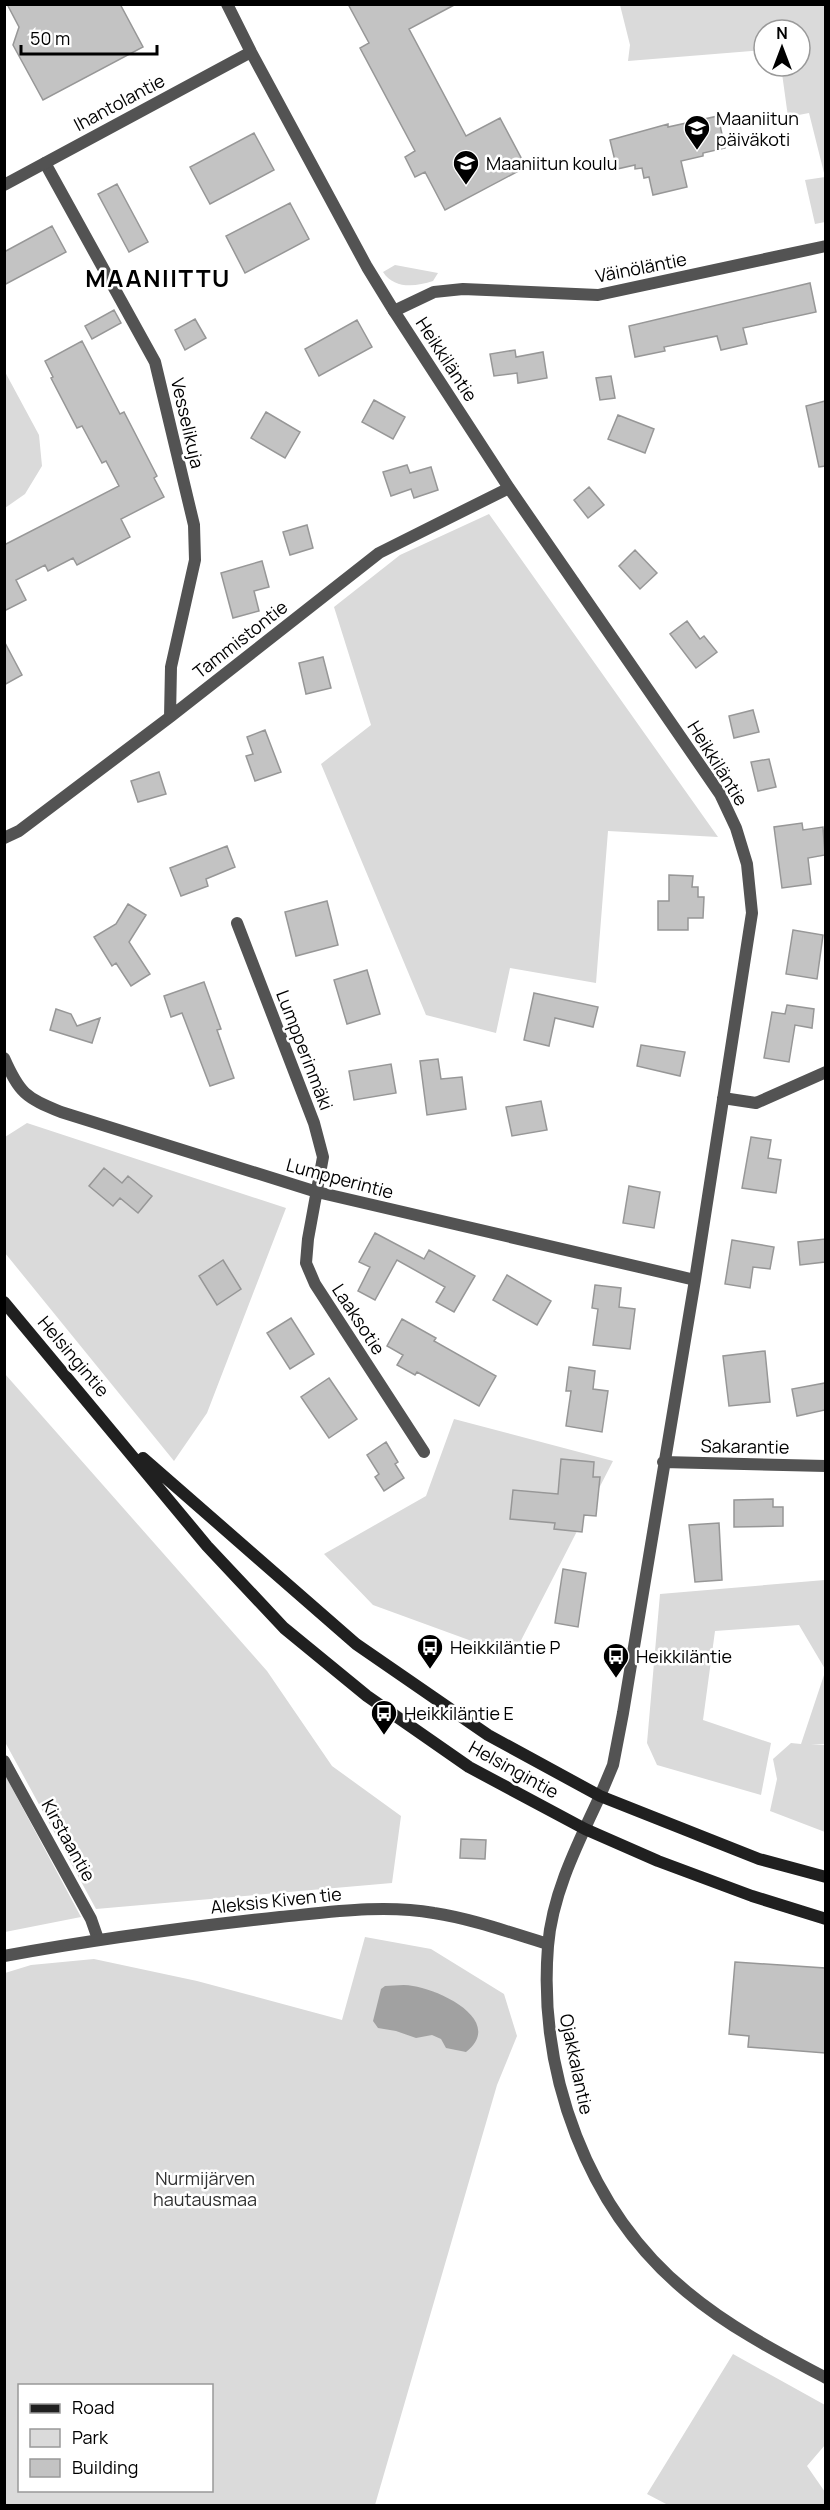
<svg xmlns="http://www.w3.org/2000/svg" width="830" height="2510" font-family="Manrope,sans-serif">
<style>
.green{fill:#dadada;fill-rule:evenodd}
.water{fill:#a1a1a1}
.building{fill:#c3c3c3;stroke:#979797;stroke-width:1.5}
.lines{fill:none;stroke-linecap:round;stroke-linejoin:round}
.minor{stroke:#535353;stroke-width:12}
.tertiary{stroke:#535353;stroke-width:12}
.secondary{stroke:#202020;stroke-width:12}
.labels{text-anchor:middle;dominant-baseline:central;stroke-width:5;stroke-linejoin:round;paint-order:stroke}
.street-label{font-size:18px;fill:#000;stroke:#fff}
.poi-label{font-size:18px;fill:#000;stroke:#fff;text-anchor:start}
.park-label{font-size:18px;fill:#313131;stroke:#fff}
.district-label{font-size:24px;font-weight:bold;letter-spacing:1.5px;fill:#000;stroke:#fff}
</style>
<rect width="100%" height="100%" fill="#fff"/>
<!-- green -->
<path class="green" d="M 620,5 L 825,5 L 825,222 L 815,224 L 805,180 L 825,177 L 809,113 L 788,117 L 781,66 L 800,66 L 800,30 L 764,30 L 764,50 L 628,61 L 630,45 Z
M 395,265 L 438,273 L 433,281 C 415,287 394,289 383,272 Z
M 4,370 L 39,435 L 42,466 L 25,494 L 5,508 Z
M 489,514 L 718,837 L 608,831 L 596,983 L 510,968 L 496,1033 L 426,1015 L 321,764 L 371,725 L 334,607 L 400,555 Z
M 27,1123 L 286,1208 L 207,1413 L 174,1461 L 5,1253 L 5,1137 Z
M 5,1374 L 267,1671 L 332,1766 L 401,1816 L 392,1883 L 96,1909 L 5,1742 Z
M 454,1419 L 613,1461 L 513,1656 L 373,1605 L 324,1554 L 426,1496 Z
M 825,1580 L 825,1669 L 799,1625 L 715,1631 L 703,1720 L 771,1743 L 761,1795 L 657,1765 L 647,1743 L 660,1594 Z
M 825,1672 L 825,1744 L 811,1744 L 825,1745 L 825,1832 L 770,1811 L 777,1779 L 773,1759 L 791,1743 L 801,1744 Z
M 5,1775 L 81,1917 L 5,1932 Z
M 365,1937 L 431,1949 L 504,1994 L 517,2036 L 497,2085 L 375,2505 L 5,2506 L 5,1973 L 31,1965 L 94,1959 L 197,1981 L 342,2020 ZM 20,2386 L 212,2386 L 212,2490 L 20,2490 Z
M 733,2354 L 825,2405 L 825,2445 L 807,2466 L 825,2492 L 825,2505 L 668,2505 L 647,2494 Z"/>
<!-- water -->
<path class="water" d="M 385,1986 C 394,1986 404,1984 413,1986 C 441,1990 505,2021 466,2052 L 446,2048 L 441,2039 L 432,2035 L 416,2038 L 396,2031 L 378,2028 L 373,2021 L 381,1989 Z"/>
<!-- building -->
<path class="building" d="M 7,4 L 120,4 L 143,47 L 43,100 L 13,45 L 19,27 Z
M 348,4 L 456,4 L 409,29 L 466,136 L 500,118 L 526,167 L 445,210 L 425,172 L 415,177 L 405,157 L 415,151 L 360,48 L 369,43 Z
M 718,116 L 725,148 L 703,153 L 703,156 L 681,161 L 687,187 L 653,195 L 649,177 L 644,178 L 642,168 L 635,169 L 635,165 L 617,169 L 610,140 L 668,124 L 668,127 Z
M 254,133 L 274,170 L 210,204 L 190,167 Z
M 117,184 L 148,242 L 129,252 L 98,194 Z
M 290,203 L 309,239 L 245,273 L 226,236 Z
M 52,226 L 66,252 L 4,285 L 4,252 Z
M 810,283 L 816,312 L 743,328 L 747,344 L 721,350 L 717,336 L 664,347 L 665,351 L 635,357 L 629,326 Z
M 114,310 L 121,323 L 92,339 L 85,326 Z
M 195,319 L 206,338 L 185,350 L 175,330 Z
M 357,320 L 372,347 L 319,376 L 305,349 Z
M 82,341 L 120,414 L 124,412 L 157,476 L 154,478 L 164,497 L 121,519 L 130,537 L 77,565 L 73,558 L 48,571 L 45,565 L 16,580 L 26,600 L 4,611 L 4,545 L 119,486 L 106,461 L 102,463 L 82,426 L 77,428 L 51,378 L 53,377 L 45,361 Z
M 515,350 L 516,357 L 543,352 L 547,378 L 518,383 L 517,373 L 494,376 L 490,354 Z
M 611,376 L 615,398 L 600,400 L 596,378 Z
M 374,400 L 405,417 L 393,439 L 362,422 Z
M 825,401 L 825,466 L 819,467 L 806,406 Z
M 266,412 L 300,432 L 285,458 L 251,438 Z
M 618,415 L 654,429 L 645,453 L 608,439 Z
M 407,465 L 410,473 L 431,467 L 438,490 L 414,498 L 411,489 L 391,496 L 383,472 Z
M 589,487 L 604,505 L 588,518 L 574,500 Z
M 307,525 L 313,548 L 290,555 L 283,532 Z
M 635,550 L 657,573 L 640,589 L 619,566 Z
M 262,561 L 269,587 L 254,591 L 259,611 L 233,618 L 221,573 Z
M 687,621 L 700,639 L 704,636 L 717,652 L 696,668 L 670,634 Z
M 4,641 L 22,675 L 4,685 Z
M 323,657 L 331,688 L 306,694 L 299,663 Z
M 753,710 L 759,732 L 734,738 L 729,716 Z
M 265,730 L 281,772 L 255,781 L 246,756 L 253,754 L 247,737 Z
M 769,759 L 776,787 L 758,791 L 751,762 Z
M 159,772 L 166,794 L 138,802 L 131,781 Z
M 802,823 L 803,830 L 823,827 L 825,855 L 808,858 L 811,884 L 782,888 L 774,827 Z
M 227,846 L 235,867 L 206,879 L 208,886 L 181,896 L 170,868 Z
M 669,875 L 693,876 L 692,887 L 698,887 L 698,897 L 704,897 L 703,918 L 688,918 L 688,930 L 658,930 L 658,901 L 669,901 Z
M 327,901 L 338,945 L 296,956 L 285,912 Z
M 128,904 L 146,915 L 129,942 L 150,974 L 131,986 L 116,963 L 112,966 L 94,937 L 116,924 Z
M 793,930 L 823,935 L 817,979 L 786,974 Z
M 367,970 L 380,1014 L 347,1024 L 334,980 Z
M 204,982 L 221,1029 L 217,1030 L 234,1078 L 210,1086 L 182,1013 L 171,1017 L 164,996 Z
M 534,993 L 598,1007 L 593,1027 L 555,1018 L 549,1046 L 524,1040 Z
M 787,1005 L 814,1009 L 812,1028 L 795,1025 L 789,1062 L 764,1058 L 772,1012 L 785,1014 Z
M 56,1009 L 71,1014 L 77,1026 L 100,1018 L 92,1043 L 50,1030 Z
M 641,1045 L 685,1052 L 680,1076 L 637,1066 Z
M 438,1059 L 441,1079 L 462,1077 L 466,1109 L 427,1115 L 420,1061 Z
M 391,1064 L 396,1093 L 354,1100 L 349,1071 Z
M 541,1101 L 547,1130 L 512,1136 L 506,1107 Z
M 751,1137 L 771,1140 L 768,1158 L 781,1160 L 776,1193 L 742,1188 Z
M 104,1168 L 122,1183 L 128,1176 L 152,1196 L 138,1213 L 120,1198 L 113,1206 L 89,1186 Z
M 629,1186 L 660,1192 L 654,1228 L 623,1223 Z
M 375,1233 L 424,1259 L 429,1250 L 475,1276 L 454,1312 L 436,1302 L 445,1287 L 397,1260 L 375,1300 L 358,1291 L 370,1267 L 359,1262 Z
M 825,1239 L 825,1262 L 800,1265 L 798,1242 Z
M 732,1240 L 774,1247 L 770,1269 L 753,1267 L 750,1288 L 725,1284 Z
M 223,1260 L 241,1289 L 217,1305 L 199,1276 Z
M 507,1275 L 551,1301 L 537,1325 L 493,1300 Z
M 595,1285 L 621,1288 L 619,1307 L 635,1309 L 630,1349 L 593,1345 L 598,1309 L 592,1308 Z
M 291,1318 L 314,1354 L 290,1369 L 267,1333 Z
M 402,1319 L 436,1338 L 434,1341 L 496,1376 L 479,1406 L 417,1372 L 415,1375 L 397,1365 L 403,1355 L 387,1346 Z
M 765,1351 L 770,1402 L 729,1406 L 723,1356 Z
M 569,1367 L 595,1371 L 593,1389 L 608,1391 L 602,1432 L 566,1426 L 571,1391 L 566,1391 Z
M 329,1378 L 357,1419 L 329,1438 L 301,1397 Z
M 825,1383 L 825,1410 L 797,1416 L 792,1389 Z
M 386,1442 L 398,1462 L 395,1464 L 404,1478 L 384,1491 L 375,1477 L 379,1474 L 367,1455 Z
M 561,1459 L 594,1462 L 593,1477 L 600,1477 L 596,1516 L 584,1515 L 582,1532 L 554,1529 L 555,1523 L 510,1519 L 513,1490 L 558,1494 Z
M 773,1499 L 773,1507 L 783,1507 L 783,1526 L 734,1527 L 734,1500 Z
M 719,1523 L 722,1580 L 695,1582 L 689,1525 Z
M 563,1569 L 586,1573 L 578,1627 L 555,1623 Z
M 461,1839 L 486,1840 L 485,1859 L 460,1858 Z
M 735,1962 L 825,1968 L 825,2053 L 748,2047 L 749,2036 L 729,2034 Z"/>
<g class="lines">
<!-- minor -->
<path class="minor" d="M 45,163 L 155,362 L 194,525 L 195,560 L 171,667 L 170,717
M 394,311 L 509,488 L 720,794 L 736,828 L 747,864 L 752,913 L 695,1280 L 623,1713 L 613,1765 L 600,1796
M 4,838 L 19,831 L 170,717 L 379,553 L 509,488
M 237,923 L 314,1123 L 323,1157 L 308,1239 L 306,1263 L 315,1284 L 424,1452
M 4,1058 C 20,1094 25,1097 61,1112 L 317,1192 L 695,1280
M 723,1098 L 756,1103 L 826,1072
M 663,1462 L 826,1466
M 4,1761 L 91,1919 L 98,1939"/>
<!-- tertiary -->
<path class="tertiary" d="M 227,4 L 251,52 L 367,267 L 394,311 L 434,292 L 463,289 L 598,295 L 826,246
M 4,185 L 251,52
M 600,1796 C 578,1843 552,1894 548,1946 C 538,2073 587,2210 687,2292 C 729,2327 777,2352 826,2378
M 4,1956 C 96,1939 187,1927 280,1917 C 330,1912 384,1904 434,1913 C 473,1919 511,1933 548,1944"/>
<!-- secondary -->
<path class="secondary" d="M 4,1302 L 207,1546 L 284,1628 L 367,1696 L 469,1767 L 585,1829 L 658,1861 L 752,1896 L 826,1919
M 143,1458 L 356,1644 L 488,1735 L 600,1796 L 759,1859 L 826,1877"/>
</g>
<!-- icons -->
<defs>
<g id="school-pin" transform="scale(1.35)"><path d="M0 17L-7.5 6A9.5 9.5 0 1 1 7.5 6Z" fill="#000" stroke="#fff"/><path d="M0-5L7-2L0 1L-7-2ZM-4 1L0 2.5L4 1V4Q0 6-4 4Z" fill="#fff"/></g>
<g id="bus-pin" transform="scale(1.35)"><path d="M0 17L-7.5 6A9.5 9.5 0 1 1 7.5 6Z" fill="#000" stroke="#fff"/><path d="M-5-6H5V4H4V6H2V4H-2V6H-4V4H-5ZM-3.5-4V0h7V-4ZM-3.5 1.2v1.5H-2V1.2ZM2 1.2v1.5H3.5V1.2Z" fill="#fff"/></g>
</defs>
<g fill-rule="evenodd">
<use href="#school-pin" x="697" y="128"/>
<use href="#school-pin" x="466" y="163"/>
<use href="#bus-pin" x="430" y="1647"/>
<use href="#bus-pin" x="616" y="1656"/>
<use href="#bus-pin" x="384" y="1713"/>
</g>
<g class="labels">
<!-- street labels -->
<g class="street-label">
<text transform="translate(119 102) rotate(-28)">Ihantolantie</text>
<text transform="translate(641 267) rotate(-11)">Väinöläntie</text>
<text transform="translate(447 359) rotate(57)">Heikkiläntie</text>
<text transform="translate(188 423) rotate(77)">Vesselikuja</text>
<text transform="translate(240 639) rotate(-38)">Tammistontie</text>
<text transform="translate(718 763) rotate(58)">Heikkiläntie</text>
<text transform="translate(305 1050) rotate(69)">Lumpperinmäki</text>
<text transform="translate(340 1178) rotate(15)">Lumpperintie</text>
<text transform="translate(359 1319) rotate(57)">Laaksotie</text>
<text transform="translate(74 1356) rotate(50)">Helsingintie</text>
<text transform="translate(745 1446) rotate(1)">Sakarantie</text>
<text transform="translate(514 1769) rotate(29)">Helsingintie</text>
<text transform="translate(69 1840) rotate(61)">Kirstaantie</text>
<text transform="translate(276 1900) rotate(-6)">Aleksis Kiven tie</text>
<text transform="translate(577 2064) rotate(78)">Ojakkalantie</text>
</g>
<!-- poi labels -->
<g class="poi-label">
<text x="716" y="118">Maaniitun<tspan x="716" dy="21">päiväkoti</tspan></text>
<text x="486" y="163">Maaniitun koulu</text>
<text x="450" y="1647">Heikkiläntie P</text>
<text x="636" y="1656">Heikkiläntie</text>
<text x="404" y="1713">Heikkiläntie E</text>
</g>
<!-- park labels -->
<g class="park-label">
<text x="205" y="2178">Nurmijärven<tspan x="205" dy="21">hautausmaa</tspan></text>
</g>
<!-- district labels -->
<g class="district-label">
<text x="158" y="277">MAANIITTU</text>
</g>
</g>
<!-- border -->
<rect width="830" height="2510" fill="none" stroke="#000000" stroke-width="12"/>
<!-- legend -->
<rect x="18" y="2384" width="195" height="108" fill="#ffffff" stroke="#999999" stroke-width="1.5"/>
<rect x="30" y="2404" width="30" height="9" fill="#202020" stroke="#999999" stroke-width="1.5"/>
<text x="72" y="2414" font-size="18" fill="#000000">Road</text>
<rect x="30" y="2429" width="30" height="18" fill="#dadada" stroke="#999999" stroke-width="1.5"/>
<text x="72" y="2444" font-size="18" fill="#000000">Park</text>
<rect x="30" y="2459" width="30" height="18" fill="#c3c3c3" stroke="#999999" stroke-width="1.5"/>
<text x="72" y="2474" font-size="18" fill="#000000">Building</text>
<!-- north arrow -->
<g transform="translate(782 48)"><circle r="28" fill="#ffffff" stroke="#999999" stroke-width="1.5"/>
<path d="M0-4.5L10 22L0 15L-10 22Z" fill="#000000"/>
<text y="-9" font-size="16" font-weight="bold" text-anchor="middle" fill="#000000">N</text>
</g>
<!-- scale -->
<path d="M21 45v9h136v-9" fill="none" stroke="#000000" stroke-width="3"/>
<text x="30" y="45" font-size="18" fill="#000000" stroke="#ffffff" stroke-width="4.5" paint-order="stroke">50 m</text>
</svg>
